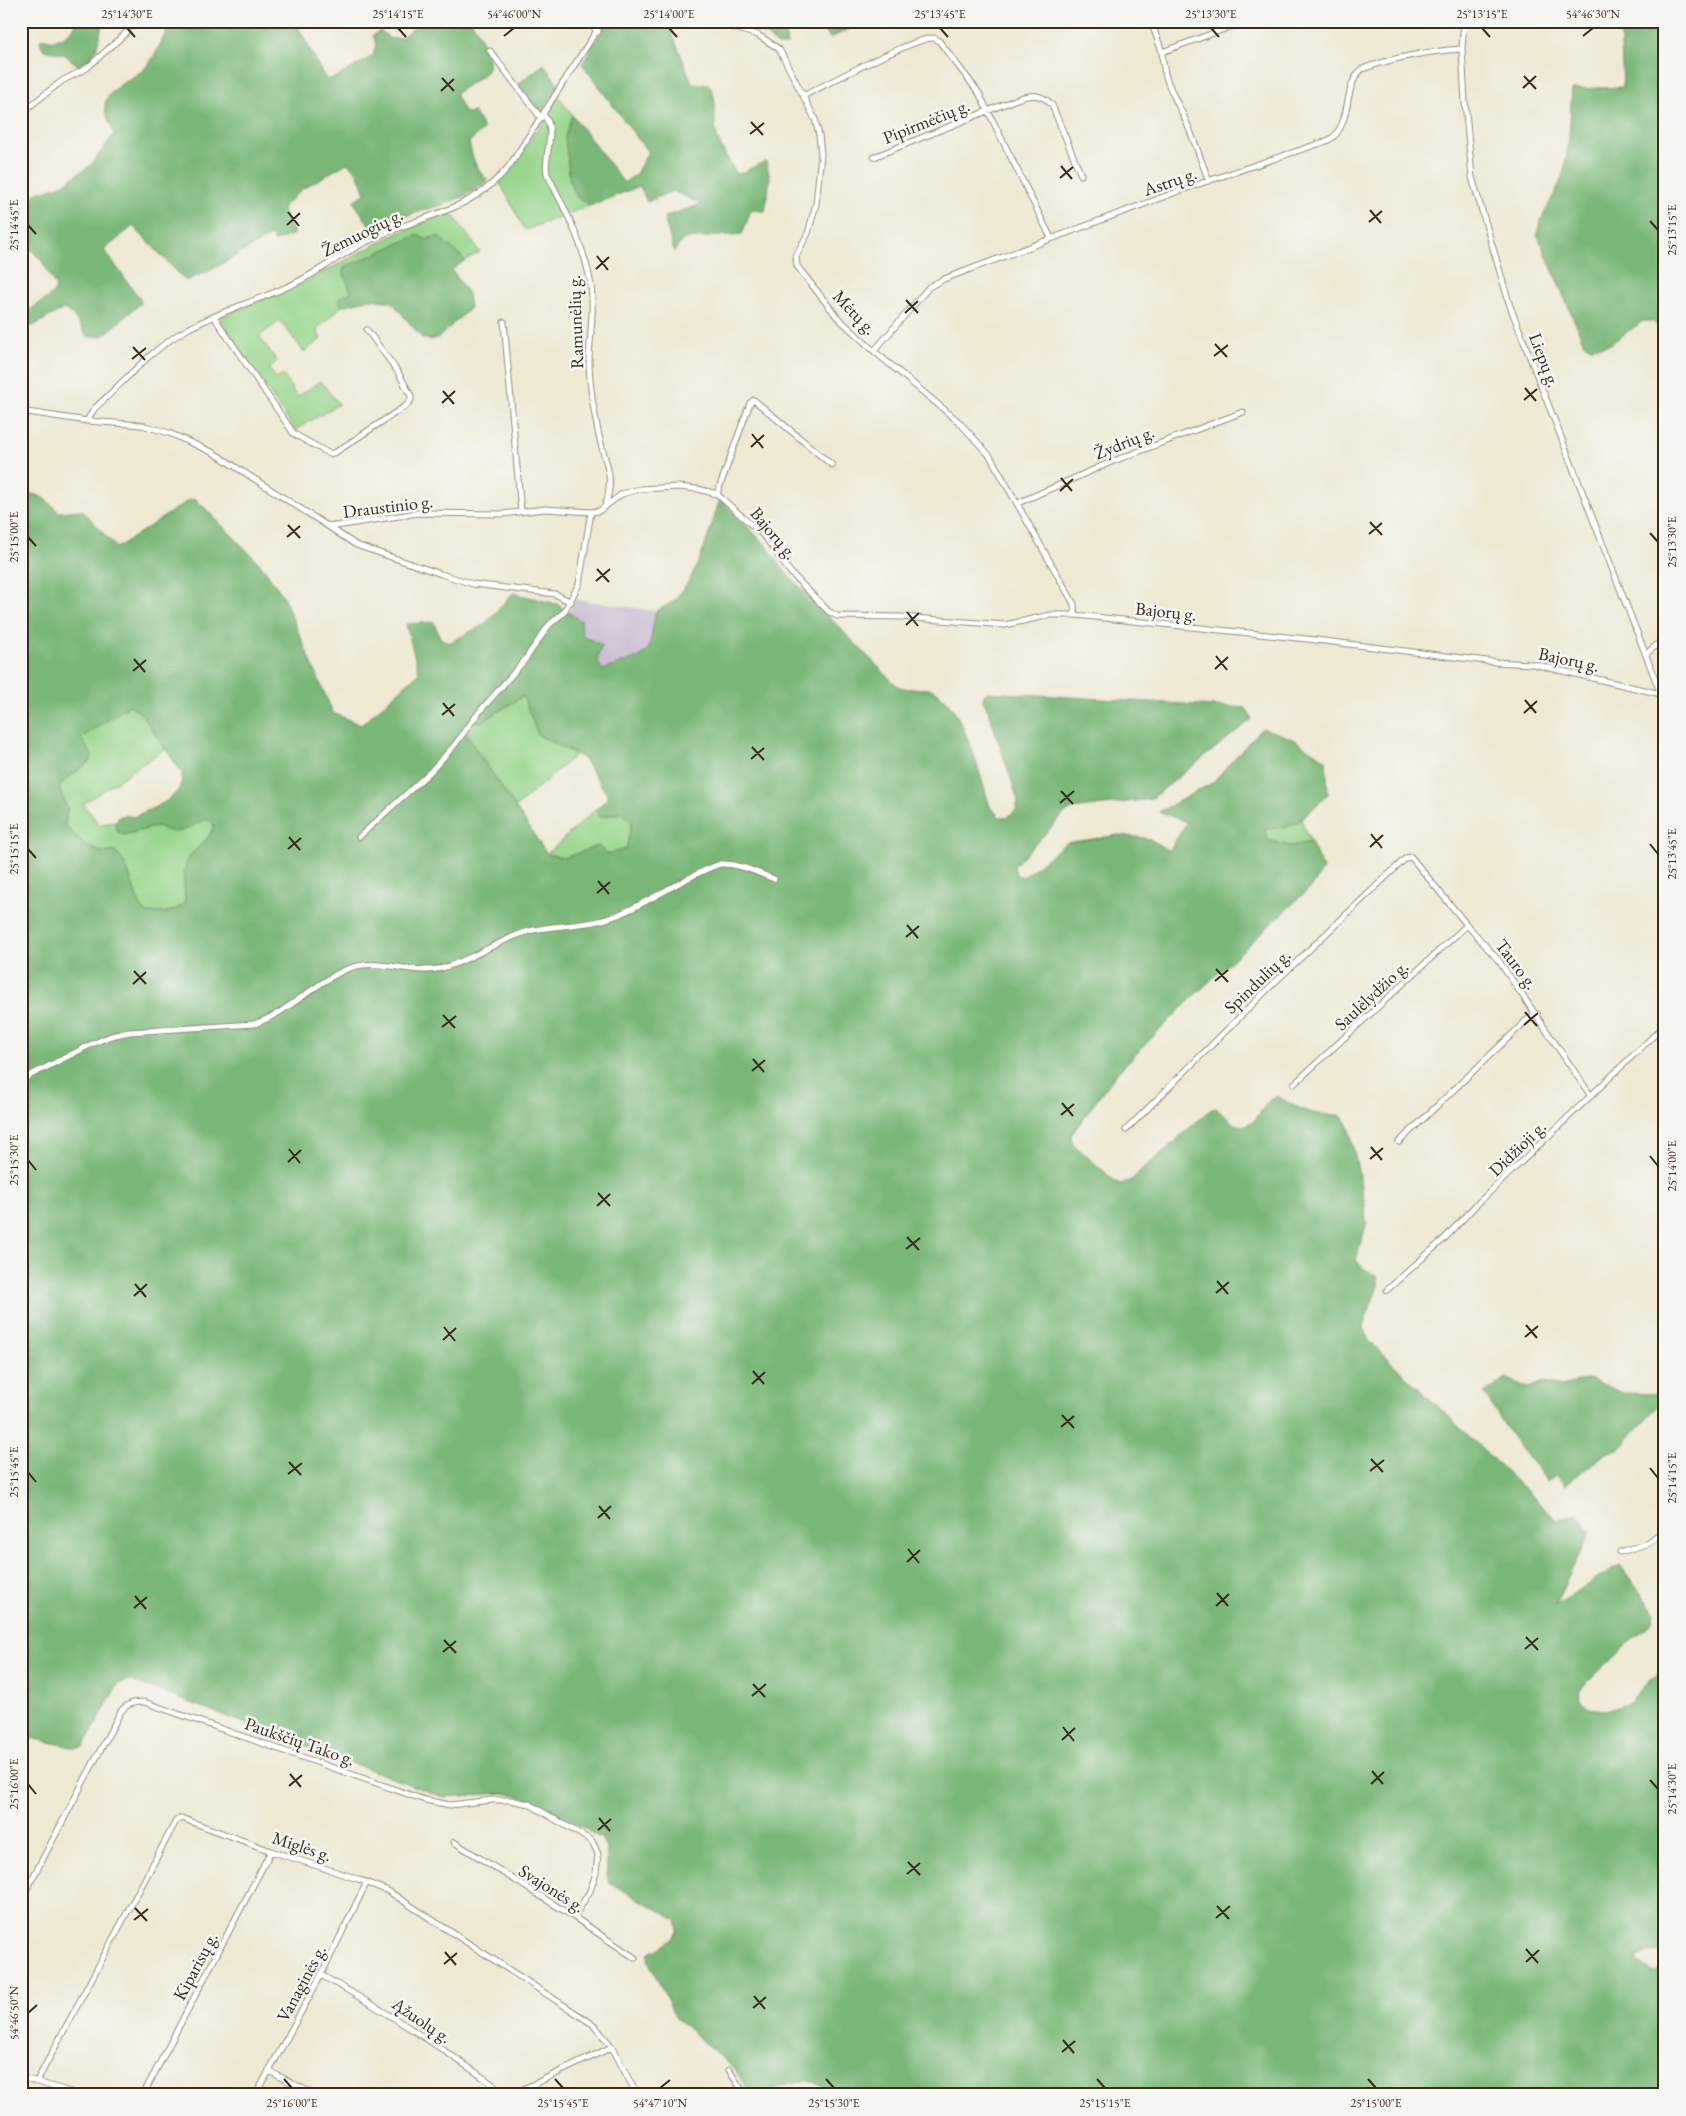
<svg xmlns="http://www.w3.org/2000/svg" width="1686" height="2116" font-family="'EB Garamond',serif">
<style>
.industrial{fill:#ccbed3}
.green{fill:#97d68c;stroke:#698055}
.forest{fill:#79b778;stroke:#5a704b;fill-rule:evenodd}
.lines{fill:none;stroke-linecap:round;stroke-linejoin:round}
.street-casing{stroke:#958a79;stroke-width:7}
.street{stroke:#fff;stroke-width:5}
.ticks{fill:none;stroke:#3b2a1e;stroke-width:2}
.labels{text-anchor:middle;dominant-baseline:central;stroke-width:5;stroke-linejoin:round;paint-order:stroke}
.street-label{font-size:18px;fill:#3b2a1e;stroke:#f6f6f2}
.neatline{fill:none;stroke:#3b2a1e;stroke-width:2}
.ticks-label{font-size:12px;text-anchor:middle;fill:#3b2a1e}
</style>
<rect width="100%" height="100%" fill="#f6f6f2"/>
<filter id="ink" filterUnits="userSpaceOnUse"><feTurbulence type="fractalNoise" baseFrequency=".02" numOctaves="2"/><feDisplacementMap in="SourceGraphic" scale="10" xChannelSelector="R" yChannelSelector="G"/><feConvolveMatrix kernelMatrix="1 2 1 2 8 2 1 2 1" color-interpolation-filters="sRGB"/></filter>
<filter id="wash" filterUnits="userSpaceOnUse"><feTurbulence type="fractalNoise" baseFrequency=".0096" numOctaves="4" result="noise"/><feDisplacementMap in="SourceGraphic" scale="20" xChannelSelector="R" yChannelSelector="G"/><feGaussianBlur stdDeviation="1.12" result="paint"/><feColorMatrix in="noise" values="0 0 0 0 0 0 0 0 0 0 0 0 0 0 0 0 0 1.4 0 .05"/><feComposite in="paint" operator="in"/></filter>
<g filter="url(#wash)">
<rect width="100%" height="100%" fill="#efe9d4"/>
<!-- industrial -->
<path class="industrial" d="M 575,599 L 656,611 L 649,650 L 639,657 L 602,670 L 582,636 L 581,621 L 569,613 Z"/>
<!-- green -->
<path class="green" d="M 559,97 L 572,115 L 565,137 L 577,197 L 592,205 L 525,230 L 499,181 L 520,155 Z
M 452,214 L 480,252 L 464,261 L 461,256 L 433,237 L 343,271 L 352,292 L 338,300 L 342,306 L 317,329 L 321,339 L 304,352 L 280,321 L 259,336 L 277,361 L 269,369 L 277,379 L 283,375 L 297,397 L 320,381 L 339,404 L 295,430 L 221,322 L 221,317 C 246,306 271,297 296,286 C 350,261 393,229 452,214 Z
M 523,696 L 538,735 L 576,754 L 515,808 L 461,727 L 469,720 L 482,722 Z
M 130,705 L 143,716 L 165,749 L 83,804 L 99,824 L 115,822 L 116,829 L 124,835 L 157,826 C 181,839 185,827 208,819 L 214,823 C 213,840 187,853 184,873 C 183,881 185,892 185,901 C 175,914 162,913 146,913 C 130,896 133,868 116,852 L 101,852 L 93,849 L 86,845 L 65,826 L 67,808 L 59,788 L 63,782 L 90,761 L 90,752 L 80,738 Z
M 596,809 L 600,817 L 621,813 L 632,822 L 626,850 L 607,854 L 598,846 L 564,858 L 547,854 Z
M 1301,820 L 1311,842 L 1290,846 L 1267,840 L 1265,829 L 1287,827 Z"/>
<!-- forest -->
<path class="forest" d="M 76,21 L 103,21 C 99,35 97,63 80,67 L 65,55 L 44,50 L 40,43 L 41,39 C 47,38 49,41 54,40 C 63,39 76,30 76,21 Z
M 147,21 L 295,21 L 326,80 L 337,77 L 373,56 L 376,44 L 373,35 L 381,31 L 390,39 L 400,38 L 424,21 L 471,21 C 478,31 493,58 487,70 C 483,77 462,88 455,94 L 465,113 L 474,112 L 484,129 L 469,142 C 472,158 476,169 488,181 L 465,196 L 439,206 L 370,226 L 353,201 L 365,194 L 357,172 L 347,163 L 302,189 L 282,208 L 294,234 L 275,241 L 270,236 L 213,269 L 186,281 L 133,226 L 104,250 L 140,299 L 141,303 L 103,336 L 87,337 C 81,328 74,311 63,309 L 33,326 L 21,326 L 21,316 L 53,294 L 56,287 L 42,261 L 21,239 L 21,205 L 37,193 L 62,185 L 91,165 L 114,134 C 111,126 106,116 105,108 C 104,90 132,79 143,70 C 155,59 160,44 167,30 L 163,22 L 149,23 Z
M 607,21 L 667,21 L 692,83 L 708,84 C 720,100 712,115 716,133 C 718,145 731,163 737,175 L 766,161 L 770,178 L 765,211 L 751,210 L 742,234 L 683,239 L 674,252 L 664,217 L 702,204 L 672,191 L 647,202 L 640,186 L 592,205 L 577,197 L 570,182 L 565,137 L 572,115 L 624,183 L 636,174 L 647,154 L 647,151 L 582,64 Z
M 784,21 L 787,45 L 778,45 L 766,35 L 759,32 L 763,22 Z
M 802,21 L 853,21 L 854,27 L 830,38 L 818,26 L 806,31 Z
M 1620,21 L 1665,21 L 1665,332 L 1652,321 L 1643,321 L 1609,345 L 1591,347 L 1584,343 L 1537,234 C 1542,210 1560,191 1565,166 C 1570,142 1570,114 1572,89 L 1623,87 Z
M 544,64 L 559,85 L 540,114 L 518,84 Z
M 418,235 L 428,240 L 438,236 L 461,256 L 464,261 L 452,270 L 468,294 L 470,308 L 438,338 L 430,340 L 422,338 L 392,302 L 371,299 L 342,306 L 338,300 L 340,297 L 351,292 L 343,271 L 345,267 Z
M 28,494 C 42,493 49,503 59,512 L 82,510 L 117,548 L 189,500 L 196,499 L 263,567 L 283,596 L 333,713 L 361,725 L 419,673 L 406,624 L 434,622 L 440,638 L 449,643 L 485,624 L 513,593 L 557,604 L 581,621 L 582,636 L 602,645 L 597,659 L 602,670 L 639,657 L 649,649 L 656,611 C 663,607 671,604 676,598 C 700,572 709,532 720,499 L 766,545 L 787,574 L 894,683 C 897,685 901,688 904,688 C 915,691 924,686 935,691 C 964,707 980,776 990,807 L 1000,817 L 1007,818 L 1016,810 L 1018,800 L 988,710 L 983,700 L 984,695 L 988,692 L 1246,708 L 1252,719 L 1151,799 L 1072,809 L 1064,814 L 1014,866 L 1016,875 L 1023,877 L 1066,843 L 1119,835 L 1150,839 L 1169,851 L 1187,822 L 1159,812 L 1212,783 L 1262,728 L 1291,738 L 1326,760 L 1328,794 L 1301,820 L 1287,827 L 1265,829 L 1268,840 L 1290,846 L 1311,842 L 1323,869 L 1314,884 L 1197,993 L 1117,1073 L 1071,1135 L 1072,1143 L 1116,1182 L 1121,1184 L 1131,1180 L 1210,1110 L 1216,1108 L 1234,1124 L 1243,1126 L 1254,1121 L 1271,1098 L 1277,1096 C 1303,1111 1310,1115 1340,1115 L 1347,1122 L 1351,1136 L 1365,1206 L 1366,1225 L 1356,1260 L 1363,1268 L 1378,1277 L 1378,1286 L 1363,1326 L 1369,1341 L 1557,1520 L 1578,1514 L 1590,1532 L 1555,1605 L 1620,1565 L 1655,1613 L 1653,1620 L 1578,1691 L 1579,1700 L 1589,1708 L 1604,1710 L 1628,1703 L 1665,1666 L 1665,1952 L 1651,1951 L 1634,1960 L 1654,1973 L 1665,1970 L 1665,2095 L 843,2095 C 833,2092 815,2081 806,2081 C 788,2080 771,2095 750,2095 L 735,2069 L 676,2018 L 648,1960 L 649,1954 C 663,1945 683,1939 676,1920 L 610,1883 C 602,1868 612,1854 601,1838 L 537,1802 L 505,1793 L 443,1797 L 129,1680 L 118,1684 L 83,1747 L 77,1748 L 21,1736 L 21,503 ZM 523,696 L 538,735 L 583,758 L 609,797 L 596,809 L 600,817 L 621,813 L 632,822 L 626,849 L 607,854 L 598,846 L 564,858 L 547,854 L 461,727 L 469,720 L 482,722 ZM 130,705 L 143,716 L 182,773 C 184,800 153,807 133,817 L 126,815 L 118,817 C 114,824 114,832 124,835 L 157,826 C 181,839 185,827 208,819 L 214,824 C 213,839 196,845 189,858 C 181,869 185,887 185,901 C 175,914 161,913 146,913 C 131,896 133,869 116,852 L 101,852 L 93,849 L 86,846 L 65,826 L 67,808 L 59,788 L 63,782 L 90,761 L 92,756 L 81,738 Z
M 1506,1378 L 1528,1388 L 1545,1382 L 1562,1386 L 1590,1379 L 1623,1393 L 1660,1394 L 1663,1399 L 1621,1448 L 1606,1453 L 1565,1485 L 1557,1476 L 1547,1481 L 1512,1437 L 1484,1393 Z"/>
</g>
<g filter="url(#ink)">
<g class="lines">
<!-- street casing -->
<g class="street-casing">
<path id="street" d="M 588,21 L 598,32
M 710,21 L 758,35 L 779,49 L 815,119 L 819,135 L 821,154 L 816,204 L 808,233 L 796,256 L 797,266 L 838,318 L 874,351 L 959,422 L 990,456 L 1074,604 L 1075,615
M 1151,21 L 1162,52 L 1246,21
M 1464,21 L 1462,49 L 1465,102 L 1472,177 L 1510,306 L 1661,694
M 490,51 L 541,118
M 1162,52 C 1163,80 1174,95 1185,119 C 1194,139 1201,161 1209,181
M 803,96 C 825,85 917,36 934,38 L 939,41 L 979,93 L 1051,238
M 21,113 L 62,81 L 87,68 L 125,34 L 134,21
M 543,115 C 558,127 543,156 547,174 C 564,207 583,243 590,280 C 595,306 590,334 589,360 C 589,385 594,412 599,436 C 606,467 615,474 605,507
M 874,157 L 1017,99 C 1031,94 1041,93 1052,105 L 1081,175
M 214,317 L 294,434 L 330,454 L 336,452 L 407,405 L 411,400 L 411,396 L 398,372 L 367,330
M 504,322 L 521,512
M 874,351 L 929,287 L 944,279 L 1187,188 L 1318,144 C 1323,142 1329,141 1333,137 C 1352,120 1343,86 1362,69 C 1393,58 1429,51 1462,49
M 21,411 L 87,421 L 142,425 L 169,433 L 214,453 L 326,525 L 336,526 L 418,513 L 502,514 L 545,509 L 591,512 L 599,511 L 622,494 L 640,489 L 678,487 L 698,489 L 717,494 L 765,537 L 790,572 L 828,611 L 837,616 L 901,617 L 1005,625 L 1050,615 L 1075,615 L 1316,640 L 1495,662 L 1533,664 L 1661,694 L 1665,698
M 87,421 L 94,409 C 123,383 151,349 186,330 C 218,312 253,302 287,287 C 317,274 343,252 372,239 C 423,214 472,213 510,165 L 603,21
M 717,494 L 750,403 L 754,400 L 832,465
M 1018,503 L 1111,462 L 1243,412
M 326,525 L 356,545 L 441,574 L 473,584 L 555,594 L 571,602
M 1646,654 L 1665,638
M 359,837 L 430,772 L 453,747 L 480,711 L 524,661 L 549,625 L 564,612 L 579,584 L 591,512
M 21,1080 L 92,1044 L 111,1036 L 129,1032 L 254,1024 C 288,1013 313,984 345,970 C 380,954 414,979 449,966 C 476,957 501,939 529,931 C 557,924 587,927 615,916 C 651,902 683,877 720,864 C 738,863 758,873 774,879
M 1294,1084 L 1467,925
M 1126,1130 L 1272,985 L 1406,858 L 1411,857 L 1467,925 L 1499,961 L 1591,1096
M 1399,1142 L 1528,1019 L 1537,1014
M 1387,1290 L 1444,1239 L 1474,1207 L 1665,1025
M 1620,1552 L 1649,1543 L 1665,1530
M 454,1842 L 574,1917 L 635,1958
M 21,1900 L 121,1711 C 128,1703 134,1702 144,1702 L 425,1800 L 450,1805 L 492,1800 L 510,1800 L 529,1804 L 592,1841 L 598,1854 L 596,1873 L 590,1891 L 574,1917
M 321,1975 C 382,2009 441,2047 498,2088 L 502,2095
M 729,2070 L 745,2095
M 269,2071 L 315,2095
M 21,2077 L 80,2095
M 37,2081 L 176,1821 L 181,1818 L 271,1851 L 358,1879 L 388,1891 L 594,2025 L 612,2047 L 637,2095
M 143,2095 L 271,1851
M 256,2095 L 321,1975 L 367,1882
M 511,2095 L 612,2047"/>
</g>
<!-- street -->
<use href="#street" class="street"/>
</g>
</g>
<!-- ticks -->
<path class="ticks" d="M 127,28 L 135,37M 398,28 L 406,37M 669,28 L 677,37M 940,28 L 948,37M 1211,28 L 1219,37M 1482,28 L 1490,37M 504,36 L 514,28M 1583,36 L 1593,28M 1524,76 L 1536,89M 442,78 L 454,91M 1523,88 L 1536,76M 441,91 L 454,79M 751,122 L 763,135M 750,134 L 764,123M 1061,166 L 1072,179M 1060,178 L 1073,167M 1370,210 L 1381,223M 288,212 L 299,226M 1650,221 L 1658,230M 1369,222 L 1382,211M 28,225 L 36,234M 287,225 L 300,213M 597,256 L 608,270M 596,269 L 609,257M 906,300 L 918,313M 905,313 L 918,301M 1215,344 L 1227,357M 133,347 L 145,360M 1214,356 L 1228,345M 132,359 L 146,348M 1525,388 L 1536,401M 443,391 L 454,404M 1524,400 L 1537,389M 442,403 L 455,391M 752,434 L 763,448M 751,447 L 764,435M 1061,478 L 1072,491M 1060,491 L 1073,479M 1370,522 L 1382,535M 288,525 L 300,538M 1650,533 L 1658,542M 1369,534 L 1382,523M 28,537 L 36,546M 287,537 L 300,526M 597,569 L 609,582M 596,581 L 610,569M 907,612 L 918,626M 906,625 L 919,613M 1216,656 L 1227,670M 134,659 L 145,672M 1215,669 L 1228,657M 133,671 L 146,660M 1525,700 L 1536,713M 443,703 L 454,716M 1524,713 L 1537,701M 442,715 L 455,704M 752,747 L 764,760M 751,759 L 764,748M 1061,791 L 1073,804M 1060,803 L 1074,791M 1371,834 L 1382,848M 289,837 L 300,850M 1650,844 L 1658,854M 1370,847 L 1383,835M 28,849 L 36,858M 288,849 L 301,838M 598,881 L 609,894M 597,893 L 610,882M 907,925 L 918,938M 906,937 L 919,926M 1216,969 L 1228,982M 134,971 L 146,984M 1215,981 L 1228,970M 133,984 L 146,972M 1525,1012 L 1537,1026M 443,1015 L 455,1028M 1524,1025 L 1538,1013M 442,1027 L 456,1016M 753,1059 L 764,1072M 752,1071 L 765,1060M 1062,1103 L 1073,1116M 1061,1115 L 1074,1104M 1371,1147 L 1382,1160M 289,1149 L 300,1163M 1650,1156 L 1658,1166M 1370,1159 L 1383,1148M 28,1160 L 36,1170M 288,1162 L 301,1150M 598,1193 L 610,1206M 597,1206 L 610,1194M 907,1237 L 919,1250M 906,1249 L 920,1238M 1217,1281 L 1228,1294M 135,1284 L 146,1297M 1216,1293 L 1229,1282M 134,1296 L 147,1284M 1526,1325 L 1537,1338M 444,1327 L 455,1341M 1525,1337 L 1538,1326M 443,1340 L 456,1328M 753,1371 L 764,1384M 752,1384 L 765,1372M 1062,1415 L 1074,1428M 1061,1427 L 1074,1416M 1371,1459 L 1383,1472M 289,1462 L 301,1475M 1650,1468 L 1658,1478M 1370,1471 L 1384,1460M 28,1472 L 36,1482M 288,1474 L 302,1463M 599,1506 L 610,1519M 598,1518 L 611,1506M 908,1549 L 919,1563M 907,1562 L 920,1550M 1217,1593 L 1228,1606M 135,1596 L 146,1609M 1216,1606 L 1229,1594M 134,1608 L 147,1597M 1526,1637 L 1538,1650M 444,1640 L 456,1653M 1525,1649 L 1538,1638M 443,1652 L 456,1641M 753,1684 L 765,1697M 752,1696 L 766,1684M 1063,1727 L 1074,1741M 1062,1740 L 1075,1728M 1372,1771 L 1383,1784M 290,1774 L 301,1787M 1650,1780 L 1658,1789M 28,1784 L 36,1794M 1371,1784 L 1384,1772M 289,1786 L 302,1775M 599,1818 L 610,1831M 598,1830 L 611,1819M 908,1862 L 920,1875M 907,1874 L 920,1863M 1217,1906 L 1229,1919M 135,1908 L 147,1921M 1216,1918 L 1230,1906M 134,1920 L 148,1909M 1526,1949 L 1538,1963M 445,1952 L 456,1965M 1526,1962 L 1539,1950M 444,1964 L 457,1953M 754,1996 L 765,2009M 753,2008 L 766,1997M 28,2013 L 37,2005M 1063,2040 L 1074,2053M 1062,2052 L 1075,2041M 284,2079 L 292,2088M 555,2079 L 563,2088M 826,2079 L 834,2088M 1097,2079 L 1105,2088M 1368,2079 L 1376,2088M 660,2088 L 670,2080"/>
<g class="labels">
<!-- street labels -->
<g class="street-label">
<text transform="translate(926 121) rotate(-22)">Pipirmėčių g.</text>
<text transform="translate(1170 181) rotate(-19)">Astrų g.</text>
<text transform="translate(362 232) rotate(-26)">Žemuogių g.</text>
<text transform="translate(855 312) rotate(46)">Mėtų g.</text>
<text transform="translate(575 322) rotate(-92)">Ramunėlių g.</text>
<text transform="translate(1545 360) rotate(69)">Liepų g.</text>
<text transform="translate(1124 442) rotate(-22)">Žydrių g.</text>
<text transform="translate(388 506) rotate(-7)">Draustinio g.</text>
<text transform="translate(774 533) rotate(50)">Bajorų g.</text>
<text transform="translate(1166 611) rotate(6)">Bajorų g.</text>
<text transform="translate(1569 659) rotate(12)">Bajorų g.</text>
<text transform="translate(1517 964) rotate(53)">Tauro g.</text>
<text transform="translate(1257 981) rotate(-44)">Spindulių g.</text>
<text transform="translate(1371 995) rotate(-43)">Saulėlydžio g.</text>
<text transform="translate(1517 1148) rotate(-44)">Didžioji g.</text>
<text transform="translate(300 1741) rotate(19)">Paukščių Tako g.</text>
<text transform="translate(302 1846) rotate(18)">Miglės g.</text>
<text transform="translate(552 1888) rotate(32)">Svajonės g.</text>
<text transform="translate(195 1966) rotate(-62)">Kiparisų g.</text>
<text transform="translate(301 1983) rotate(-62)">Vanaginės g.</text>
<text transform="translate(422 2020) rotate(34)">Ąžuolų g.</text>
</g>
</g>
<!-- margin -->
<rect width="1686" height="2116" fill="none" stroke="#f6f6f2" stroke-width="55"/>
<rect x="28" y="28" width="1630" height="2060" class="neatline"/>
<g class="ticks-label">
<text x="127" y="18">25°14'30"E</text>
<text x="398" y="18">25°14'15"E</text>
<text x="514" y="18">54°46'00"N</text>
<text x="669" y="18">25°14'00"E</text>
<text x="940" y="18">25°13'45"E</text>
<text x="1211" y="18">25°13'30"E</text>
<text x="1482" y="18">25°13'15"E</text>
<text x="1593" y="18">54°46'30"N</text>
<text transform="translate(14 225) rotate(-90)" y="4">25°14'45"E</text>
<text transform="translate(1672 230) rotate(-90)" y="4">25°13'15"E</text>
<text transform="translate(14 537) rotate(-90)" y="4">25°15'00"E</text>
<text transform="translate(1672 542) rotate(-90)" y="4">25°13'30"E</text>
<text transform="translate(14 849) rotate(-90)" y="4">25°15'15"E</text>
<text transform="translate(1672 854) rotate(-90)" y="4">25°13'45"E</text>
<text transform="translate(14 1160) rotate(-90)" y="4">25°15'30"E</text>
<text transform="translate(1672 1166) rotate(-90)" y="4">25°14'00"E</text>
<text transform="translate(14 1472) rotate(-90)" y="4">25°15'45"E</text>
<text transform="translate(1672 1478) rotate(-90)" y="4">25°14'15"E</text>
<text transform="translate(14 1784) rotate(-90)" y="4">25°16'00"E</text>
<text transform="translate(1672 1789) rotate(-90)" y="4">25°14'30"E</text>
<text transform="translate(14 2013) rotate(-90)" y="4">54°46'50"N</text>
<text x="292" y="2107">25°16'00"E</text>
<text x="563" y="2107">25°15'45"E</text>
<text x="660" y="2107">54°47'10"N</text>
<text x="834" y="2107">25°15'30"E</text>
<text x="1105" y="2107">25°15'15"E</text>
<text x="1376" y="2107">25°15'00"E</text>
</g>
</svg>
